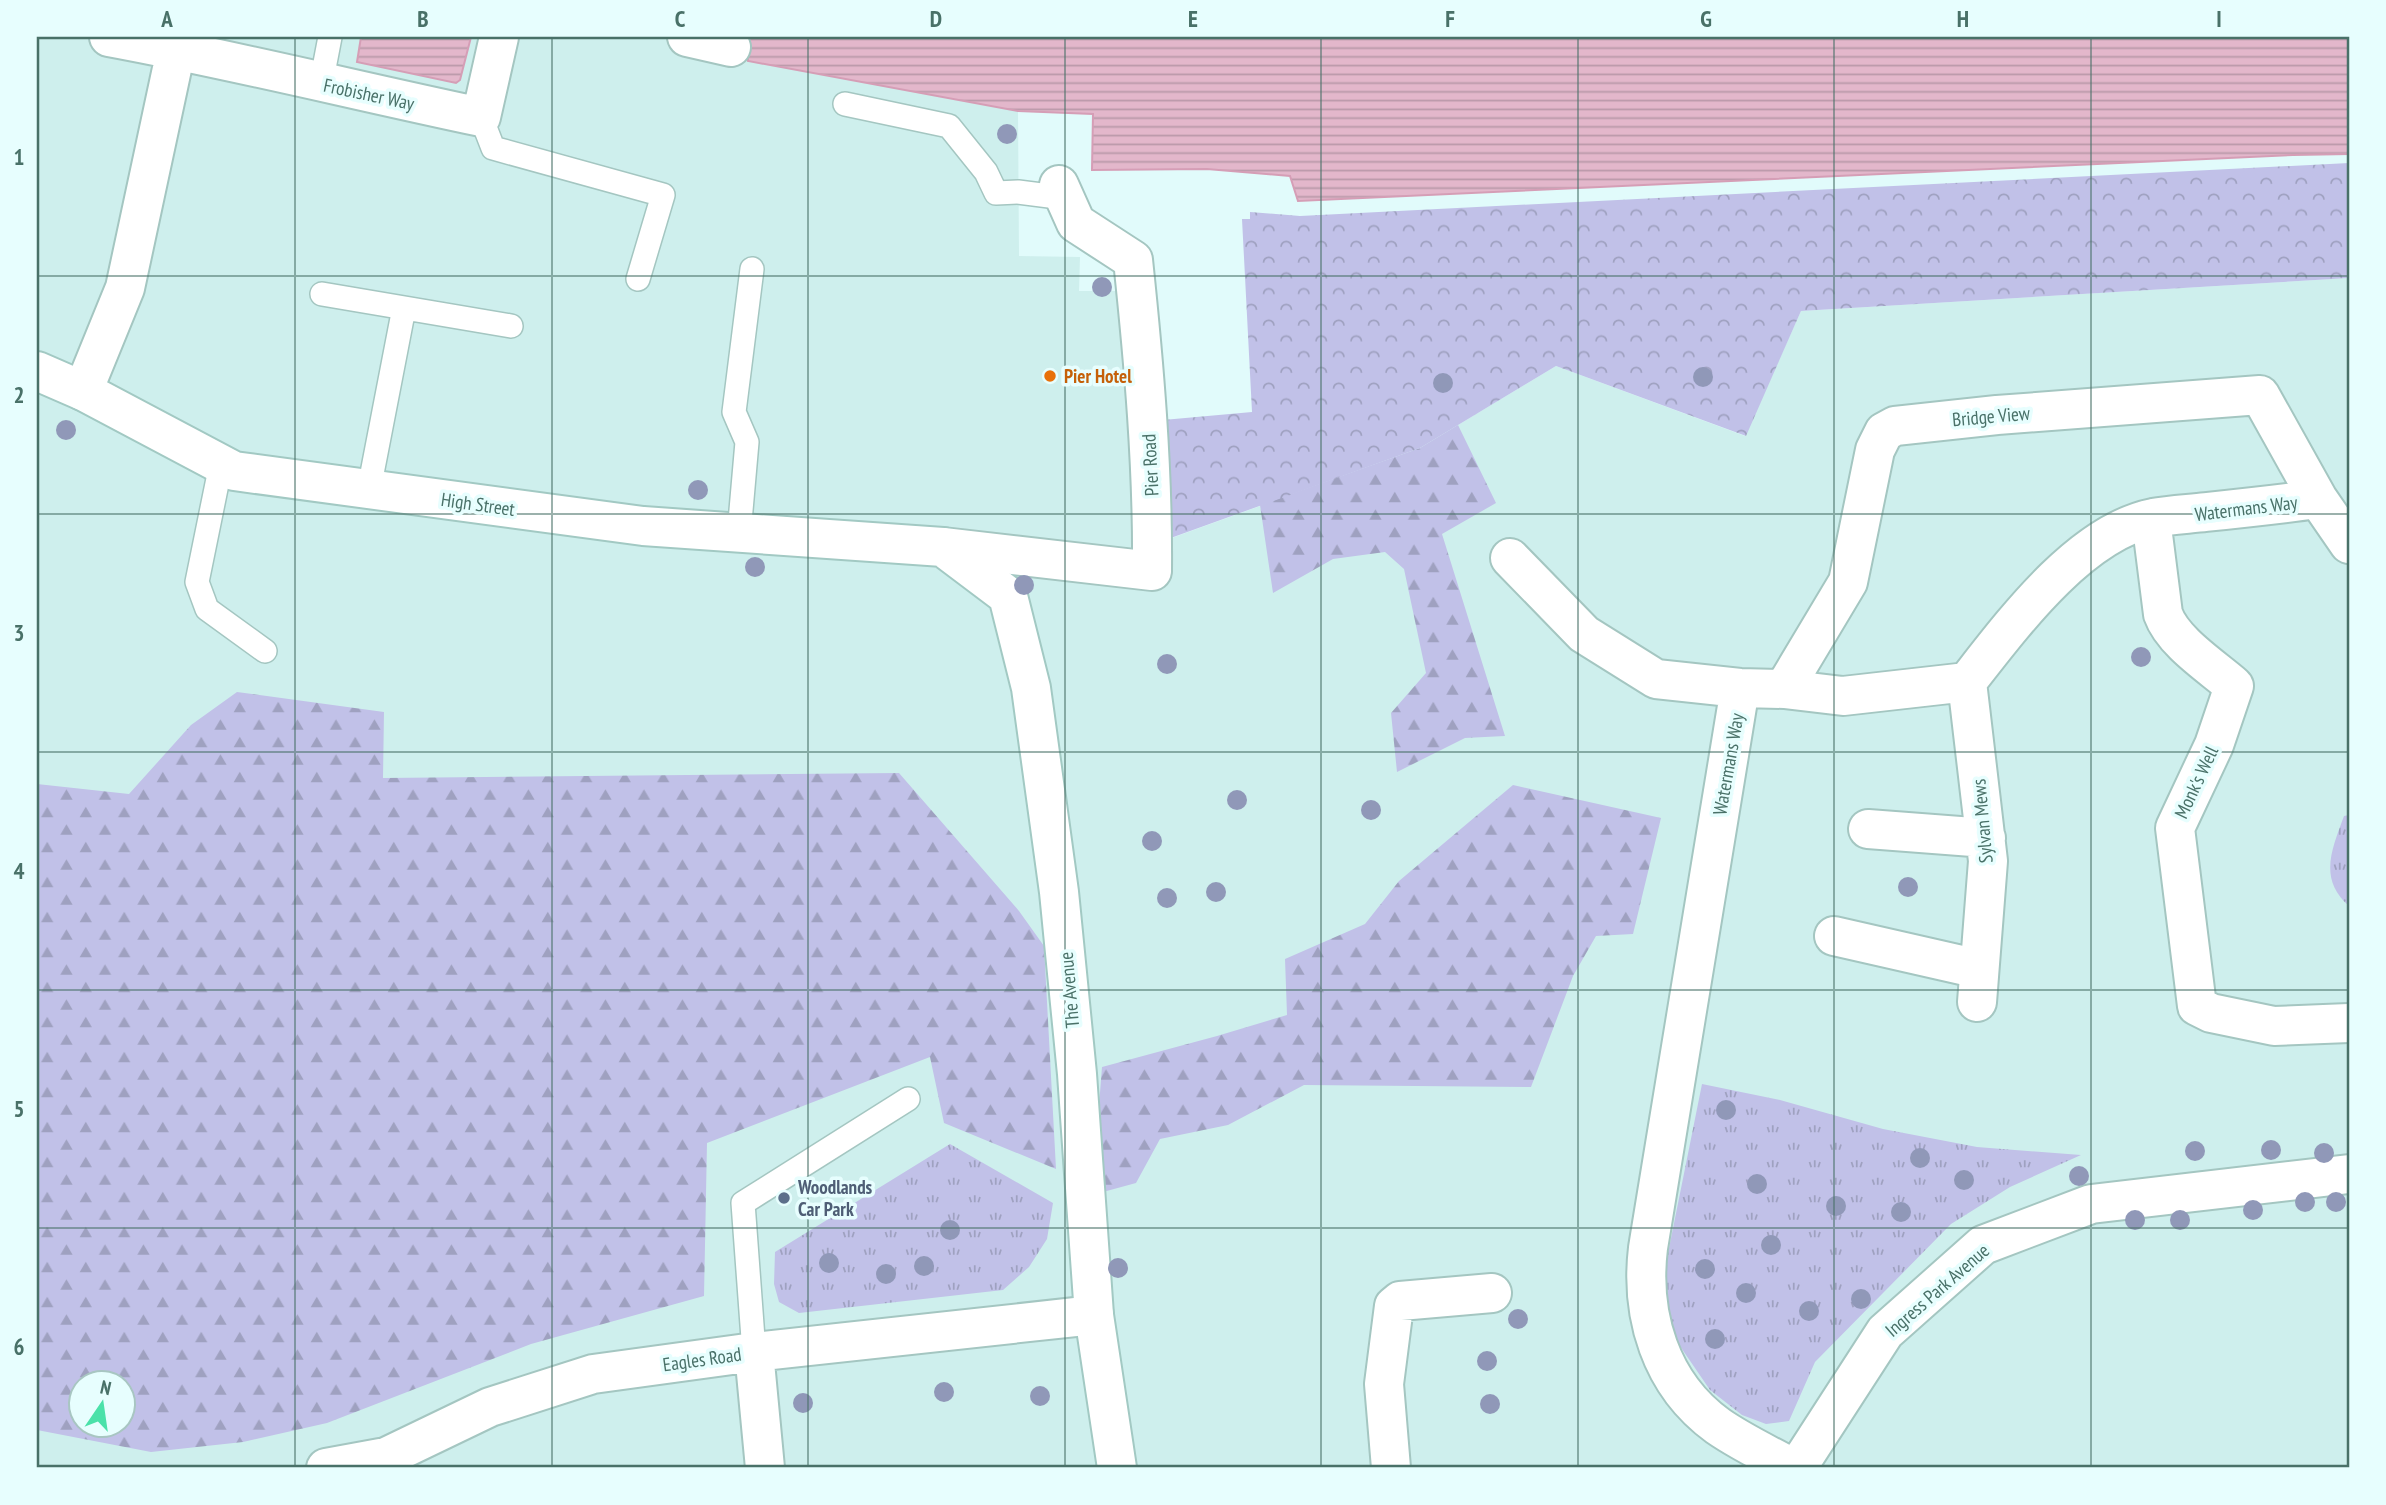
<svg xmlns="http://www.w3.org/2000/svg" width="2386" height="1505" font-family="'PT Sans Narrow',sans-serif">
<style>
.residential{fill:#ceefed;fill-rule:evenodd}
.grass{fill:url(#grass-tufts)}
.forest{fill:url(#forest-firs);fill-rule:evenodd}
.park{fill:url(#park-crowns)}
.water{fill:url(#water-rules);stroke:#d59eb6;stroke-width:2}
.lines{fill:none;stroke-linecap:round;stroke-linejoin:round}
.lane-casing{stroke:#a4c6c1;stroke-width:26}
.street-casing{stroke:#a4c6c1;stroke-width:42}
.secondary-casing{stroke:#a2c9c3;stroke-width:42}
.lane{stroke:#fff;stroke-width:23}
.street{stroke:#fff;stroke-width:38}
.secondary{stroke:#fff;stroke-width:38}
.tree{fill:#9098b8}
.grid{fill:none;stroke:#497168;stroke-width:2;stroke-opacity:0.55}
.food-dot{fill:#e8710a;stroke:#e7fefe;stroke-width:2.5}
.service-dot{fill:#5c6f8a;stroke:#e7fefe;stroke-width:2.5}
.labels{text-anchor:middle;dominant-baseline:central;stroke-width:7;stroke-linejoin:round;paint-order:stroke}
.street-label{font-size:19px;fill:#497168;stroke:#e7fefe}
.food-label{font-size:19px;font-weight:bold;fill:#c56008;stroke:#e7fefe;text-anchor:start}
.service-label{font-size:19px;font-weight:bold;fill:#4e5e75;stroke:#e7fefe;text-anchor:start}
.neatline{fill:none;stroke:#497168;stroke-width:2.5}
.grid-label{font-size:23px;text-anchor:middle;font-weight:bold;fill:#497168}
</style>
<defs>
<pattern id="grass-tufts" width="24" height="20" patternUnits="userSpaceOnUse" patternTransform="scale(1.75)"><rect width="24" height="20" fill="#c1c1e8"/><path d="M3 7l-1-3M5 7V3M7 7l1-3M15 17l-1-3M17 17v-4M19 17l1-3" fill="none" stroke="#9fa1c0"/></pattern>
<pattern id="forest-firs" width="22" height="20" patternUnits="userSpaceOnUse" patternTransform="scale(1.75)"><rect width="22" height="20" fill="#c1c1e8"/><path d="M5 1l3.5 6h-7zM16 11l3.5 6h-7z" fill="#9fa1c0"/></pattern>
<pattern id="park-crowns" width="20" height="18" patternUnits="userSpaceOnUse" patternTransform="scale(1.75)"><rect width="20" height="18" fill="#c1c1e8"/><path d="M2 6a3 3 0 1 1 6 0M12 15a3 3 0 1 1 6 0" fill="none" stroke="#9fa1c0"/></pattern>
<pattern id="water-rules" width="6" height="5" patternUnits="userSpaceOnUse" patternTransform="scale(1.75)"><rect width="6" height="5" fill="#e3b7cb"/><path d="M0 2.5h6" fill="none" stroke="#ba99a9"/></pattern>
</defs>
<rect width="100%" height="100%" fill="#e1fbfb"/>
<!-- residential -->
<path class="residential" d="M 37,37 L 361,37 L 357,61 L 460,80 L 471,37 L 747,37 L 748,61 L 1018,111 L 1019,256 L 1080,257 L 1079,291 L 1127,291 L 1169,539 L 1420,448 L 1556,366 L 1745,436 L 1801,311 L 2349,278 L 2349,1468 L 37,1468 ZM 80,1382 L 122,1382 L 122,1424 L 80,1424 Z"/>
<!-- grass -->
<path class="grass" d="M 2349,815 L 2349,906 C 2318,879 2332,849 2344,816 Z
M 1702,1084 L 1780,1100 L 1883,1129 L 1977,1147 L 2081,1155 L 2010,1187 L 1951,1224 L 1815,1362 L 1789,1421 L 1766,1424 L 1742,1415 L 1710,1390 L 1671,1333 L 1665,1268 Z
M 950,1144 L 1053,1203 L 1047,1239 L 1029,1267 L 1003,1290 L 799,1313 L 779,1302 L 774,1284 L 775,1252 Z"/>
<!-- forest -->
<path class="forest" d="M 1458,425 L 1496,503 L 1442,534 L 1505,736 L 1465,738 L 1397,772 L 1391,713 L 1426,673 L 1404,569 L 1385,552 L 1333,559 L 1273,593 L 1260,505 L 1420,448 Z
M 237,692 L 384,712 L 383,778 L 899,773 L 1019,911 L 1044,946 L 1056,1169 L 944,1123 L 930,1057 L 707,1143 L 704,1296 L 531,1344 L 327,1423 L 243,1442 L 151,1452 L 37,1430 L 37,784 L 129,794 L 191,725 ZM 80,1382 L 122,1382 L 122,1424 L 80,1424 Z
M 1513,785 L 1661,818 L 1633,934 L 1596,936 L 1573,976 L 1531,1087 L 1304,1085 L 1228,1125 L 1160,1139 L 1136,1183 L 1092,1195 L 1102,1067 L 1217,1036 L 1287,1015 L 1285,959 L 1365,924 L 1399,881 Z"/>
<!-- park -->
<path class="park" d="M 2349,163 L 2349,278 L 1801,311 L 1746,436 L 1556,366 L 1420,448 L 1168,539 L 1163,420 L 1252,412 L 1242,219 L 1250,219 L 1250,212 L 1300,216 Z"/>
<!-- water -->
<path class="water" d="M 361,37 L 471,37 L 460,80 L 456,83 L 357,62 Z
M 747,37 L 2349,37 L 2349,154 L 2293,155 L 1298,201 L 1290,176 L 1207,169 L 1092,170 L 1093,114 L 1018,111 L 748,61 Z"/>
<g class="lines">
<!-- lane casing -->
<g class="lane-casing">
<path id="lane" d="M 321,84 L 330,37
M 845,104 L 949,126 L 986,172 L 996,193 L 1018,192 L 1065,198
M 481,117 L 493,148 L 663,195 L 638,279
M 322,294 L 511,326
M 221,464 L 197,582 L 207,609 L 265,651
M 369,489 L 404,308
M 739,533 L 747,442 L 734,412 L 752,269
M 754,1352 L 743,1203 L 908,1099"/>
</g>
<!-- street casing -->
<g class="street-casing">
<path id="street" d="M 109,37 C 234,60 357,91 481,117 L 499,37
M 687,37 L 731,47
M 83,391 L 125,288 L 176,50 L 177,37
M 2151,519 L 2163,614 C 2173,642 2211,666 2234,686 L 2214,745 L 2175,828 L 2197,1006 L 2211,1013 L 2274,1026 L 2349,1023
M 943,547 L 1152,571 C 1153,467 1144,364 1133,260 L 1076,223 L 1059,185
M 1510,558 L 1584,634 L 1656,679 L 1740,688 L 1784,689 L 1843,696 L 1967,682 C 2011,626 2079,533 2153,518 C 2170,515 2189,514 2206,512 C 2244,508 2281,504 2318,499 L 2349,544
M 1967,682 L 1988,861 L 1977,1002
M 1740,688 L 1648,1248 C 1640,1315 1660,1384 1718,1426 C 1741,1442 1768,1455 1793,1468
M 1784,689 L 1848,582 L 1875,450 L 1884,432 L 1895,426 L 1997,415 L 2260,395 L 2318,499
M 1868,829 L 1986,838
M 1834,936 L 1979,969
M 754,1352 L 765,1468
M 326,1468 L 386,1457 L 490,1407 L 593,1374 L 754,1352 L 1094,1315
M 1391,1468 L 1384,1384 L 1394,1306 L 1400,1301 L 1492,1293
M 1797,1468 L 1885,1332 L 1983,1245 L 2091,1204 L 2349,1174"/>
</g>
<!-- secondary casing -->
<g class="secondary-casing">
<path id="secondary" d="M 37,371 L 83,391 L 234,471 L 643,526 L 943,547 L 1008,596 L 1031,688 L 1059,892 L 1077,1074 L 1094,1315 L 1117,1468"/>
</g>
<!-- lane -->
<use href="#lane" class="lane"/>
<!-- street -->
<use href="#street" class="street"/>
<!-- secondary -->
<use href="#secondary" class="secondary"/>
</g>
<!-- trees -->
<g class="tree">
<circle cx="1007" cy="134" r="10"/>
<circle cx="1102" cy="287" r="10"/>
<circle cx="1703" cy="377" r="10"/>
<circle cx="1443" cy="383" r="10"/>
<circle cx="66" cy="430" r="10"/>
<circle cx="698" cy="490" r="10"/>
<circle cx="755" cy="567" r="10"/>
<circle cx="1024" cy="585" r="10"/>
<circle cx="2141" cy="657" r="10"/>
<circle cx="1167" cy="664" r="10"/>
<circle cx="1237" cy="800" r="10"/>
<circle cx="1371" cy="810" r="10"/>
<circle cx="1152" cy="841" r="10"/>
<circle cx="1908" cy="887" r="10"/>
<circle cx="1216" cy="892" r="10"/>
<circle cx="1167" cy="898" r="10"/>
<circle cx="1726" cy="1110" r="10"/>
<circle cx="2271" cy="1150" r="10"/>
<circle cx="2195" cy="1151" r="10"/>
<circle cx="2324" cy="1153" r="10"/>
<circle cx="1920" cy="1158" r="10"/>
<circle cx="2079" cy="1176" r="10"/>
<circle cx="1964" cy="1180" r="10"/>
<circle cx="1757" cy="1184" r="10"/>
<circle cx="2305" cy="1202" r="10"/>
<circle cx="2336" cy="1202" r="10"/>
<circle cx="1836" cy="1206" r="10"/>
<circle cx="2253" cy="1210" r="10"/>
<circle cx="1901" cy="1212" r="10"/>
<circle cx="2135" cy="1220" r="10"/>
<circle cx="2180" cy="1220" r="10"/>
<circle cx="950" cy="1230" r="10"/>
<circle cx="1771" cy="1245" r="10"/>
<circle cx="829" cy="1263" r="10"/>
<circle cx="924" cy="1266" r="10"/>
<circle cx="1118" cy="1268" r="10"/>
<circle cx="1705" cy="1269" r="10"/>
<circle cx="886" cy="1274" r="10"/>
<circle cx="1746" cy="1293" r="10"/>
<circle cx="1861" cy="1299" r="10"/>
<circle cx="1809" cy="1311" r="10"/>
<circle cx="1518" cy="1319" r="10"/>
<circle cx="1715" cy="1339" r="10"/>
<circle cx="1487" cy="1361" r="10"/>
<circle cx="944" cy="1392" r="10"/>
<circle cx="1040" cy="1396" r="10"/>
<circle cx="803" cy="1403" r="10"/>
<circle cx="1490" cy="1404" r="10"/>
</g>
<!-- grid -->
<path class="grid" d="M 295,37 L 295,1468M 552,37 L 552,1468M 808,37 L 808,1468M 1065,37 L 1065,1468M 1321,37 L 1321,1468M 1578,37 L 1578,1468M 1834,37 L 1834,1468M 2091,37 L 2091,1468M 37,276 L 2349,276M 37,514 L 2349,514M 37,752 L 2349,752M 37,990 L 2349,990M 37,1228 L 2349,1228"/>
<!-- markers -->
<circle class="food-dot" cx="1050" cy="376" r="7"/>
<circle class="service-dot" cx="784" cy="1198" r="7"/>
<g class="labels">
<!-- street labels -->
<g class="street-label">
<text transform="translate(369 94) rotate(12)">Frobisher Way</text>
<text transform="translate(1991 416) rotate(-5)">Bridge View</text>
<text transform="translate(1150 465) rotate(-93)">Pier Road</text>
<text transform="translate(478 504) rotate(8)">High Street</text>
<text transform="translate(2246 508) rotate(-7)">Watermans Way</text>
<text transform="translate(1728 764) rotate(-80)">Watermans Way</text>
<text transform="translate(2196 782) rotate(-65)">Monk's Well</text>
<text transform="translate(1982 821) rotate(-95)">Sylvan Mews</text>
<text transform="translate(1069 990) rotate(-95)">The Avenue</text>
<text transform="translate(1937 1290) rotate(-41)">Ingress Park Avenue</text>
<text transform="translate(702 1359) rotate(-8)">Eagles Road</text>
</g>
<!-- food labels -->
<g class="food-label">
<text x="1064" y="376">Pier Hotel</text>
</g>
<!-- service labels -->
<g class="service-label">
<text x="798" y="1187">Woodlands<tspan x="798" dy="22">Car Park</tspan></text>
</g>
</g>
<!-- border -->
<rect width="2386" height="1505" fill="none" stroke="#e7fefe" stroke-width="77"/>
<!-- north arrow -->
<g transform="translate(102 1404) rotate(13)"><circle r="33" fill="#e7fefe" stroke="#a8c6c2" stroke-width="2"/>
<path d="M0-5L12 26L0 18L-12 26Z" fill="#4ae1a9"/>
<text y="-10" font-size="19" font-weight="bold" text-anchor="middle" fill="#497168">N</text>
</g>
<rect x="38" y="38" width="2310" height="1428" class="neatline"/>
<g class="grid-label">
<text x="167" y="27">A</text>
<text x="423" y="27">B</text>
<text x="680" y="27">C</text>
<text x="936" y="27">D</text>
<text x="1193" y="27">E</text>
<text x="1450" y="27">F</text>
<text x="1706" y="27">G</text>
<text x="1963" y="27">H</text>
<text x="2219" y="27">I</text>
<text x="19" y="165">1</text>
<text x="19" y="403">2</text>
<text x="19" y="641">3</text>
<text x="19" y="879">4</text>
<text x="19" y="1117">5</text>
<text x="19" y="1355">6</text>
</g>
</svg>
